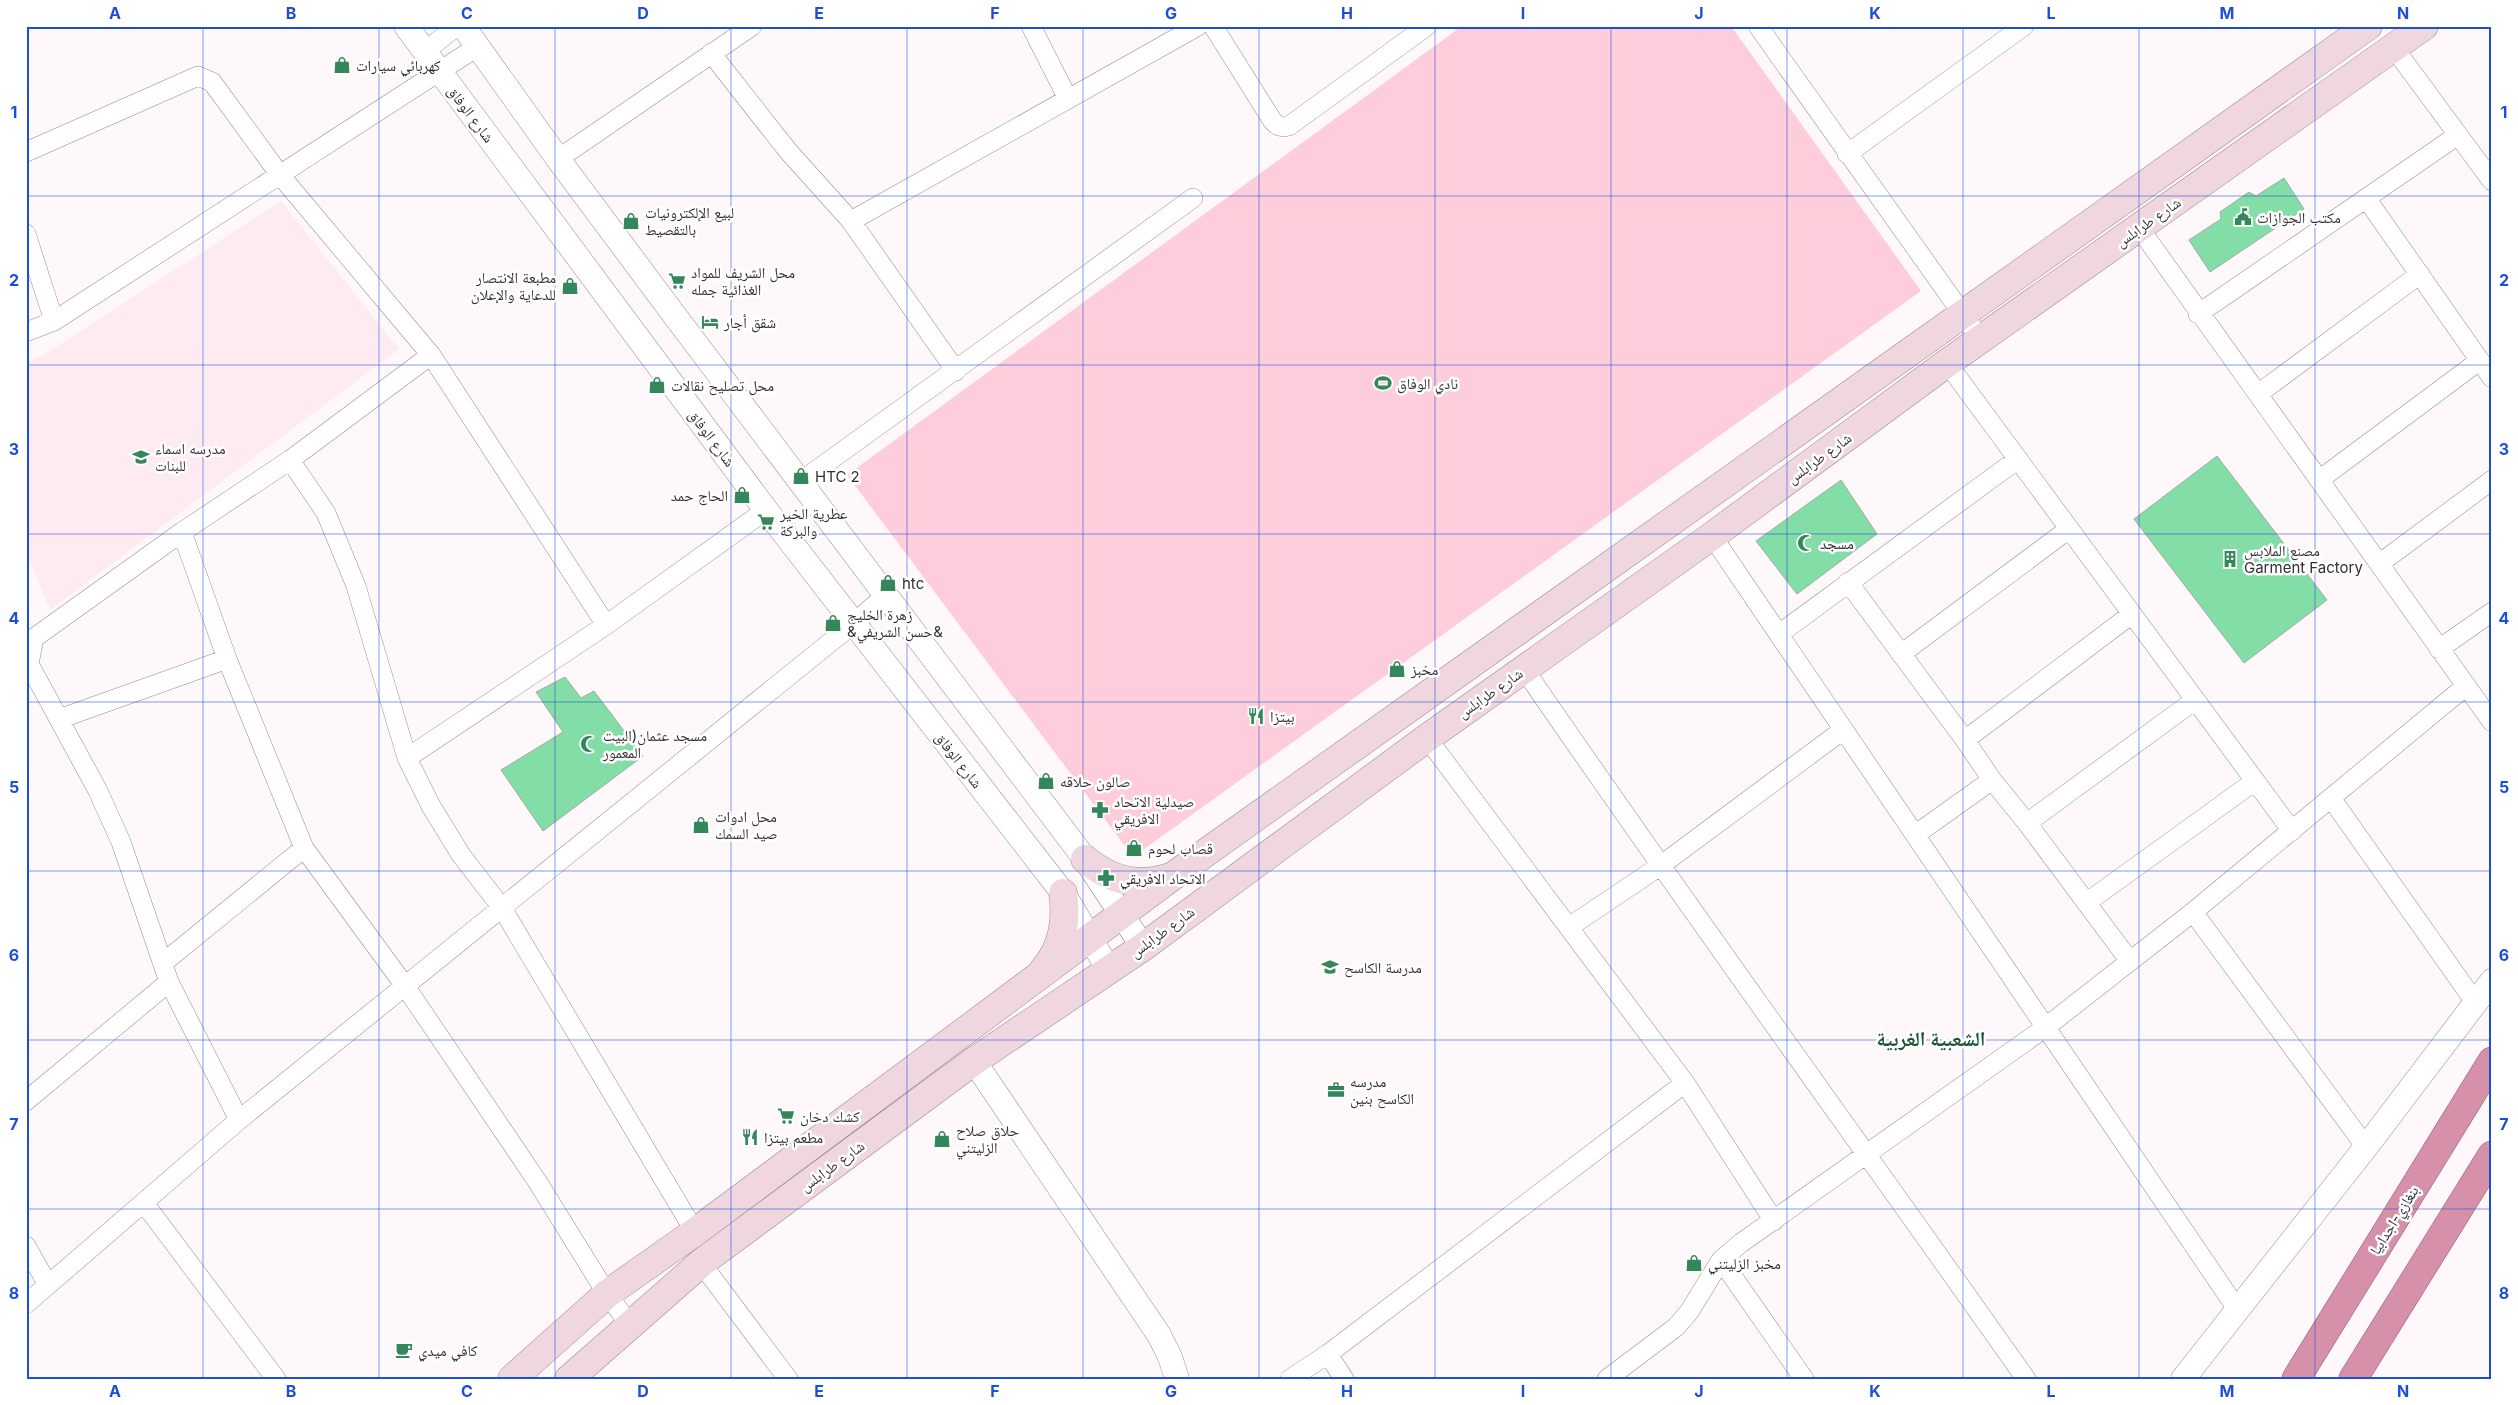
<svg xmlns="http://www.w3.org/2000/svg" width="2518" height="1405" font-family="Inter,'Noto Naskh Arabic',sans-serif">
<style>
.built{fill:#feebf1}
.green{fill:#fecddc}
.building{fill:#82dda7;stroke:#a1aca4}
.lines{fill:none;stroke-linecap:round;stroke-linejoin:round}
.minor-casing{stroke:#988b8f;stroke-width:20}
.tertiary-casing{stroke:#988b8f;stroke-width:25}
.secondary-casing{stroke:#988b8f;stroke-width:29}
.trunk-casing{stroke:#965c71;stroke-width:29}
.minor{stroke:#fff;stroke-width:19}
.tertiary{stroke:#fff;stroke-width:24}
.secondary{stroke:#efd6df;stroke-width:28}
.trunk{stroke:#d690aa;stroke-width:28}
.grid{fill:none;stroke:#1d4ed8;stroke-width:1;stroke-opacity:0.55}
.labels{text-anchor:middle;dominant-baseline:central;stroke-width:5;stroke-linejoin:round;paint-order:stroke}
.poi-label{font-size:15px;fill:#342f31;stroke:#fff;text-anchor:start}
.street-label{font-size:15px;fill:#342f31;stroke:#fff}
.district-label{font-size:20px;font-weight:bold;fill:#195435;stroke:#fff}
.neatline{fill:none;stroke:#1d4ed8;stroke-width:2}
.grid-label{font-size:16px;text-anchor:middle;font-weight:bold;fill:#1d4ed8}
</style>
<rect width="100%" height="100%" fill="#fef8fa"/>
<!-- built -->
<path class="built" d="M 281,201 L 399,349 L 50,610 L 26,551 L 26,362 L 42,356 Z"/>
<!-- green -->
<path class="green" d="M 1462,26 L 1731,26 L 1921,291 L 1133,857 L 847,475 Z"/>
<!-- building -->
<path class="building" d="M 2284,178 L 2304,209 L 2210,272 L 2189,240 L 2221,219 L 2220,212 L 2249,192 L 2256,196 Z
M 2217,456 L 2327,600 L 2244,663 L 2134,519 Z
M 1841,480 L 1877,534 L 1797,594 L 1756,541 Z
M 565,677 L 581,698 L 594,691 L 643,756 L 543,831 L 501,770 L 563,732 L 536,692 Z"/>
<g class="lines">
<!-- minor casing -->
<g class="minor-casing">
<path id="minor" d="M 1031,26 L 1068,99
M 1213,26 L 1272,120 C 1277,126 1280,128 1289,126 L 1427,26
M 1758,26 L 1981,340
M 2394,48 L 2492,181
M 424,52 L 457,26
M 711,53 L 788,151 L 851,221 L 956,371
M 26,152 L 198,76 L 212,82 L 280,175 L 431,355 L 606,625
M 1847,154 L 2024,26
M 558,159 L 752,26
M 2366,198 L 2492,378
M 851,221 L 1198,26
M 2140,229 L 2492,722
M 26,234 L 54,321
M 2198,314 L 2458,135
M 26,332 L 54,321 L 477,47
M 1947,363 L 2292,831
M 2258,394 L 2420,274
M 290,460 L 326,513 L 356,586 L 407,758 L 431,806 L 461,855 L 502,908 L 695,1232
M 2319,480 L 2479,361
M 800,482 L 1193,198
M 182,532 L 227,659 L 304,848 L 405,986 L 537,1181 L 607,1294 L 630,1325
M 1712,536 L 2237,1309
M 2379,564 L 2492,480
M 1848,582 L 1965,740 L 1992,780 L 2027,823 L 2129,960
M 1779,634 L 2018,459
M 2439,649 L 2492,612
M 1901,654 L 2069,529
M 29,664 L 98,791 L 121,842 L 169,982 L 239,1120
M 26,666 L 29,664 L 34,638 L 182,532 L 290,460 L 431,355
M 1524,669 C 1688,908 1859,1142 2026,1379
M 59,719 L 227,659
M 1427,738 L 1685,1083 L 1774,1221
M 1965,740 L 2132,614
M 407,758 L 606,625 L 766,510
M 2331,798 L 2475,1002
M 2027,823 L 2195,700
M 1915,835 L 1992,780
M 2086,903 L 2255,781
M 2193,912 L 2366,1147
M 1569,927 L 1660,866 L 1843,730
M 163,963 L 304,848
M 26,1101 L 169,982
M 144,1203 L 276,1379
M 26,1246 L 48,1285
M 1721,1260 L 1804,1379
M 701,1263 L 788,1379
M 26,1304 L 239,1120 L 853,624 L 887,594
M 1328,1354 L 1344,1379
M 1290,1379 L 1328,1354 L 1685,1083
M 1607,1379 L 1676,1327 L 1689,1312 L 1721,1260 L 1741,1243 L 2046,1027 L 2193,912 L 2466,686"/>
</g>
<!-- tertiary casing -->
<g class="tertiary-casing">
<path id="tertiary" d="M 406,26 L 766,510 L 1063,893 L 1109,970
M 463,26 L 558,159 L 672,312 L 1085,859 L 1143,947
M 974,1061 L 1159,1335 L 1170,1357 L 1177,1379
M 2183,1379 L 2366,1147 L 2492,981"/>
</g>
<!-- secondary casing -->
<g class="secondary-casing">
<path id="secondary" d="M 1085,859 C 1110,880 1138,888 1170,877
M 1044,969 C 1063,947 1067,921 1063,893
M 512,1379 L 607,1294 L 695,1232 L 1173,876 L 2368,26
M 569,1379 L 701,1263 L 974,1061 L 1143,947 L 1427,738 L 1712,536 L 1947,363 L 2424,26"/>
</g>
<!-- trunk casing -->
<g class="trunk-casing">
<path id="trunk" d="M 2296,1379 L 2492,1061
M 2353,1379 L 2492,1155"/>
</g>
<!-- minor -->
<use href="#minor" class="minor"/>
<!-- tertiary -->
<use href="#tertiary" class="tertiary"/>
<!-- secondary -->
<use href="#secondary" class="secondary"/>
<!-- trunk -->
<use href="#trunk" class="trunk"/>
</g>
<!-- grid -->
<path class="grid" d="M 203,26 L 203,1379M 379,26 L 379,1379M 555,26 L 555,1379M 731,26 L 731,1379M 907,26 L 907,1379M 1083,26 L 1083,1379M 1259,26 L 1259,1379M 1435,26 L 1435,1379M 1611,26 L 1611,1379M 1787,26 L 1787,1379M 1963,26 L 1963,1379M 2139,26 L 2139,1379M 2315,26 L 2315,1379M 26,196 L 2492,196M 26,365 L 2492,365M 26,534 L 2492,534M 26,702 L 2492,702M 26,871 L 2492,871M 26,1040 L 2492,1040M 26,1209 L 2492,1209"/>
<!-- icons -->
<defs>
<g id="shop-bare" transform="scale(1.35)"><path d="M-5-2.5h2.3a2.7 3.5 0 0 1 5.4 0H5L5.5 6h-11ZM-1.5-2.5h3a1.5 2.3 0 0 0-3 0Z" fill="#33875a" stroke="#fff" stroke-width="2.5" paint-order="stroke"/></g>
<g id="civic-bare" transform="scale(1.35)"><path d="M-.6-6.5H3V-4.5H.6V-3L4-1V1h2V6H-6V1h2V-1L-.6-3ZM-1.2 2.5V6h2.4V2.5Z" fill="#33875a" stroke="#fff" stroke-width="2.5" paint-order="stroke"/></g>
<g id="supermarket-bare" transform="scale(1.35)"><path d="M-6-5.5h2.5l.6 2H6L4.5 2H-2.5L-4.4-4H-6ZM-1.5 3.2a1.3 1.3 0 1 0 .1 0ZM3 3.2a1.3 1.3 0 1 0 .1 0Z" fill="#33875a" stroke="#fff" stroke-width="2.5" paint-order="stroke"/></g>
<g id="hotel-bare" transform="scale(1.35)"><path d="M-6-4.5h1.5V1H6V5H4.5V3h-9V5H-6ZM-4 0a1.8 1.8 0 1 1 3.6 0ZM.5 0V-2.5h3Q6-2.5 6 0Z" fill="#33875a" stroke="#fff" stroke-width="2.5" paint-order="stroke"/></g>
<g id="stadium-bare" transform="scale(1.35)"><path d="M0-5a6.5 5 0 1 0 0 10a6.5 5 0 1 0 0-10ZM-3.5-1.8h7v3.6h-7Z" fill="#33875a" stroke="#fff" stroke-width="2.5" paint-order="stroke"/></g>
<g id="school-bare" transform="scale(1.35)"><path d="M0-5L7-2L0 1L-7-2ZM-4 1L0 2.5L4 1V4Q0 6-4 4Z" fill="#33875a" stroke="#fff" stroke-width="2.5" paint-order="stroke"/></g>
<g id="mosque-bare" transform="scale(1.35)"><path d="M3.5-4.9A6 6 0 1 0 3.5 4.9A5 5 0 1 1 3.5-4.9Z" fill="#33875a" stroke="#fff" stroke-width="2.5" paint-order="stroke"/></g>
<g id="building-bare" transform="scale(1.35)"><path d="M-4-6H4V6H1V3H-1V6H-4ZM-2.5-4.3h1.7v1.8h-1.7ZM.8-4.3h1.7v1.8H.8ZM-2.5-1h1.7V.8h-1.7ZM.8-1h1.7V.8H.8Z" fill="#33875a" stroke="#fff" stroke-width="2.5" paint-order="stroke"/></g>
<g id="restaurant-bare" transform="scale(1.35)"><path d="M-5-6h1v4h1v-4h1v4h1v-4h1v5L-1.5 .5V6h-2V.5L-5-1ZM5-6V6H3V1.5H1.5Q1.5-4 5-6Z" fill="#33875a" stroke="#fff" stroke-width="2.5" paint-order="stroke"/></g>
<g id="pharmacy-bare" transform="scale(1.35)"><path d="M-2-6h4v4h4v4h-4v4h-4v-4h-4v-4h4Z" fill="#33875a" stroke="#fff" stroke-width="2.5" paint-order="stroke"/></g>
<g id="office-bare" transform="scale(1.35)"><path d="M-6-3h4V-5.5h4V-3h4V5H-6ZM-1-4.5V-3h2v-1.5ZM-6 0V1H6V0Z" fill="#33875a" stroke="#fff" stroke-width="2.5" paint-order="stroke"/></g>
<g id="cafe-bare" transform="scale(1.35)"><path d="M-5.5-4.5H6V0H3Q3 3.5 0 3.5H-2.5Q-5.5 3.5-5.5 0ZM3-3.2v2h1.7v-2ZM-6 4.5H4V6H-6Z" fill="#33875a" stroke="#fff" stroke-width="2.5" paint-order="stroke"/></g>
</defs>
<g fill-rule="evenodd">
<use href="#shop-bare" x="342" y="65"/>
<use href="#civic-bare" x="2243" y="217"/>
<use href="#shop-bare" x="631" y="221"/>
<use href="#supermarket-bare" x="677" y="281"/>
<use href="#shop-bare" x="570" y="286"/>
<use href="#hotel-bare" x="710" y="322"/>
<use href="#stadium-bare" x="1383" y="383"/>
<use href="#shop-bare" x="657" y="385"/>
<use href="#school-bare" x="141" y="457"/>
<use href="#shop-bare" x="801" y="476"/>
<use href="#shop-bare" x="742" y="495"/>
<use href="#supermarket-bare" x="766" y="522"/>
<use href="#mosque-bare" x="1806" y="543"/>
<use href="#building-bare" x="2230" y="559"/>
<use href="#shop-bare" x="888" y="583"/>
<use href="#shop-bare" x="833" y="623"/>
<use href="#shop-bare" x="1397" y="669"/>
<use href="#restaurant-bare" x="1256" y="716"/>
<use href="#mosque-bare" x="589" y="744"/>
<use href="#shop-bare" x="1046" y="781"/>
<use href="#pharmacy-bare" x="1100" y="810"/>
<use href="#shop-bare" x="701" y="825"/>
<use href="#shop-bare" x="1134" y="848"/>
<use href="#pharmacy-bare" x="1106" y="878"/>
<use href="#school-bare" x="1330" y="967"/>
<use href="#office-bare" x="1336" y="1090"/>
<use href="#supermarket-bare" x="786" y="1116"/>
<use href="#restaurant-bare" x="750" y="1137"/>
<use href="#shop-bare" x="942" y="1139"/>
<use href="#shop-bare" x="1694" y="1263"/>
<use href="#cafe-bare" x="404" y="1350"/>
</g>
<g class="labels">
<!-- poi labels -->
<g class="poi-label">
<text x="356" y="65">كهربائي سيارات</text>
<text x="645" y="212">لبيع الإلكترونيات<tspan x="645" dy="17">بالتقصيط</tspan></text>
<text x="2257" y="217">مكتب الجوازات</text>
<text x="691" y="272">محل الشريف للمواد<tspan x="691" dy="17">الغذائية جمله</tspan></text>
<text x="556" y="277" text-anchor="end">مطبعة الانتصار<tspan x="556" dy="17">للدعاية والإعلان</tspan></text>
<text x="724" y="322">شقق أجار</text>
<text x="1397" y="383">نادي الوفاق</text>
<text x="671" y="385">محل تصليح نقالات</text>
<text x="155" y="448">مدرسه اسماء<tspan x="155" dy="17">للبنات</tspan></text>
<text x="815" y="476">HTC 2</text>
<text x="728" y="495" text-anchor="end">الحاج حمد</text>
<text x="780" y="513">عطرية الخير<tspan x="780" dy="17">والبركة</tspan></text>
<text x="1820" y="543">مسجد</text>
<text x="2244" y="550">مصنع الملابس<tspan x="2244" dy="17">Garment Factory</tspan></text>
<text x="902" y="583">htc</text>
<text x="847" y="614">زهرة الخليج<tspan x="847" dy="17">&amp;حسن الشريفي&amp;</tspan></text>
<text x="1411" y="669">مخبز</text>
<text x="1270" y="716">بيتزا</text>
<text x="603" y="735">مسجد عثمان(البيت<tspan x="603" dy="17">المعمور</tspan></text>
<text x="1060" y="781">صالون حلاقه</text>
<text x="1114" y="801">صيدلية الاتحاد<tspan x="1114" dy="17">الافريقي</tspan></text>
<text x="715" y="816">محل ادوات<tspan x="715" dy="17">صيد السمك</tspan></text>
<text x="1148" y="848">قصاب لحوم</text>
<text x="1120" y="878">الاتحاد الافريقي</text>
<text x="1344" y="967">مدرسة الكاسح</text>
<text x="1350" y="1081">مدرسه<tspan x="1350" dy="17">الكاسح بنين</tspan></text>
<text x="800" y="1116">كشك دخان</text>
<text x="956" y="1130">حلاق صلاح<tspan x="956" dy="17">الزليتني</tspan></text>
<text x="764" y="1137">مطعم بيتزا</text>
<text x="1708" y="1263">مخبز الزليتني</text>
<text x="418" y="1350">كافي ميدي</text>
</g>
<!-- street labels -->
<g class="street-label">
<text transform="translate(471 114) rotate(53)">شارع الوفاق</text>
<text transform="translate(2148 222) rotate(-35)">شارع طرابلس</text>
<text transform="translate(712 438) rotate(53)">شارع الوفاق</text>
<text transform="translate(1819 458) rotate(-36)">شارع طرابلس</text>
<text transform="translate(1490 693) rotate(-35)">شارع طرابلس</text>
<text transform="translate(959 760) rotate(52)">شارع الوفاق</text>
<text transform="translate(1162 932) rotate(-36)">شارع طرابلس</text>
<text transform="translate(832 1166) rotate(-36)">شارع طرابلس</text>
<text transform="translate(2394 1220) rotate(-58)">بنغازي-اجدابيا</text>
</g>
<!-- district labels -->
<g class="district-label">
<text x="1931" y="1039">الشعبية الغربية</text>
</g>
</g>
<!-- border -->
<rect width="2518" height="1405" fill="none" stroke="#ffffff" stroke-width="55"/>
<rect x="28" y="28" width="2462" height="1350" class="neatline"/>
<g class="grid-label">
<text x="115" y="19">A</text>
<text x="291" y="19">B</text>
<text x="467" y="19">C</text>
<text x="643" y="19">D</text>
<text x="819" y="19">E</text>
<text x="995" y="19">F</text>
<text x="1171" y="19">G</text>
<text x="1347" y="19">H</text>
<text x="1523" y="19">I</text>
<text x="1699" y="19">J</text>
<text x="1875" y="19">K</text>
<text x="2051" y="19">L</text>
<text x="2227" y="19">M</text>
<text x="2403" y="19">N</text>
<text x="14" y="118">1</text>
<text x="2504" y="118">1</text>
<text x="14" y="286">2</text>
<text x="2504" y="286">2</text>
<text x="14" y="455">3</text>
<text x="2504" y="455">3</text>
<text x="14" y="624">4</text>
<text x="2504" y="624">4</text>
<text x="14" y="793">5</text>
<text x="2504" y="793">5</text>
<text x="14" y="961">6</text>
<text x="2504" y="961">6</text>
<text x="14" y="1130">7</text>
<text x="2504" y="1130">7</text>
<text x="14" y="1299">8</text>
<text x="2504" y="1299">8</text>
<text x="115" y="1397">A</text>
<text x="291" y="1397">B</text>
<text x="467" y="1397">C</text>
<text x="643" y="1397">D</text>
<text x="819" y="1397">E</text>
<text x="995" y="1397">F</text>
<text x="1171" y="1397">G</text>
<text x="1347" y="1397">H</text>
<text x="1523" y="1397">I</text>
<text x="1699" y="1397">J</text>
<text x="1875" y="1397">K</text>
<text x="2051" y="1397">L</text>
<text x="2227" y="1397">M</text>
<text x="2403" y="1397">N</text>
</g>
</svg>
